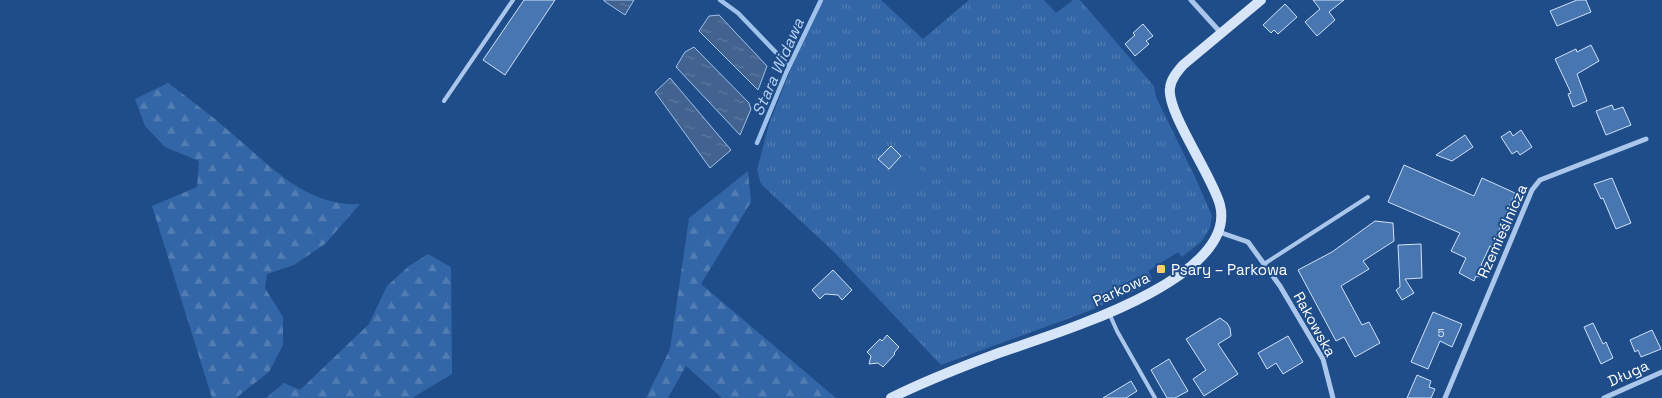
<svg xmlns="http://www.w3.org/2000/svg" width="1662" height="398" font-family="'Space Grotesk',sans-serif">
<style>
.forest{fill:url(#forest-firs)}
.park{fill:url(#park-tufts)}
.garden{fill:#3366a6}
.water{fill:url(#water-ripples);stroke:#9ec2ec}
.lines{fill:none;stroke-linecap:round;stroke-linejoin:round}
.stream{stroke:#9ec2ec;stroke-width:4.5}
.building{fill:#4876b1;stroke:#cfe1f8}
.lane{stroke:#aac7eb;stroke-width:4}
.street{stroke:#aac7eb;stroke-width:5}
.secondary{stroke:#d6e5f8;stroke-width:10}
.poi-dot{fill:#f9d16a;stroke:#1f4d89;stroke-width:2}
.labels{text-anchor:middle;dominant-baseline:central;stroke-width:4;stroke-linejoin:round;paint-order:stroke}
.number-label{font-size:12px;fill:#d1ddec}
.street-label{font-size:15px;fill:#fff;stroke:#1f4d89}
.poi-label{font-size:15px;fill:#fff;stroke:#1f4d89;text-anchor:start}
.water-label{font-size:16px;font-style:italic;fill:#b6d1f2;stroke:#1f4d89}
</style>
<defs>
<pattern id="forest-firs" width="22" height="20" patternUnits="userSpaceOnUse" patternTransform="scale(1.25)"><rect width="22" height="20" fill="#3366a6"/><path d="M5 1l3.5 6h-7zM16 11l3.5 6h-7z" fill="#527db3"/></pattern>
<pattern id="park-tufts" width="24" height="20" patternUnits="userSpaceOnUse" patternTransform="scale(1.25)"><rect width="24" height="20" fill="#3366a6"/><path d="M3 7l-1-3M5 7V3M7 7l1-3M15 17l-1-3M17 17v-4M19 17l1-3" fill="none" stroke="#527db3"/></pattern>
<pattern id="water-ripples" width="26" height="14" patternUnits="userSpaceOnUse" patternTransform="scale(1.25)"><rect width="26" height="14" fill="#42638f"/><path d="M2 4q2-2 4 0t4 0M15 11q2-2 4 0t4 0" fill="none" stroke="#5e7aa0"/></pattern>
</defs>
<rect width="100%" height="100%" fill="#1f4d89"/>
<!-- forest -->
<path class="forest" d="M 168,83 C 189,99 210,114 229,131 C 268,163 305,207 360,204 L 325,244 L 294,265 L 267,274 L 265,288 L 283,317 L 283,345 L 269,372 L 236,398 L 212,398 L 152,206 L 197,187 L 199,161 L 165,147 L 145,126 L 135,99 Z
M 748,171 L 751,202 L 701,284 L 836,398 L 722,398 L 686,366 L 668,398 L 646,398 L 670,349 L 689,218 Z
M 428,254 L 451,267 L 452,374 L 412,398 L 266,398 L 284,383 L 300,390 L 369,324 L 387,286 L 409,266 Z"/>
<!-- park -->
<path class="park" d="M 825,0 L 881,0 L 923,39 L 969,0 L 1044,0 L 1056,13 L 1073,0 L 1080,0 L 1154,86 L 1156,97 L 1196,179 L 1212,216 L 1210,228 L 1201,242 L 1182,257 L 1178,252 L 1148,271 L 1152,278 L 1148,285 L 1089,311 L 941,365 L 834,252 L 761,184 L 757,170 L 769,124 L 799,48 L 821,2 Z"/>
<!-- garden -->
<path class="garden" d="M 905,154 L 927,175 L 907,196 L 886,175 Z"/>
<!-- water -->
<path class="water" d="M 604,0 L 634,0 L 625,15 L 604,1 Z
M 719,15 L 767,66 L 758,90 L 699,31 L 709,16 Z
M 694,47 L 749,103 L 751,109 L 740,135 L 676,67 L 685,52 Z
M 670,78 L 731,150 L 710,168 L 655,92 Z"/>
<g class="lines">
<!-- stream -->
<path class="stream" d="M 720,0 L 738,13 L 789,66
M 757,143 L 786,73 L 821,0"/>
</g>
<!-- building -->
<path class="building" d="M 524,0 L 555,0 L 505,75 L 483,60 Z
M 1313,0 L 1344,0 L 1329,12 L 1335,20 L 1317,36 L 1305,22 L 1320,9 Z
M 1577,0 L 1586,0 L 1591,12 L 1557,26 L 1550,11 Z
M 1285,4 L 1297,17 L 1278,34 L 1274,30 L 1271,33 L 1263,25 Z
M 1143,24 L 1153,36 L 1146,41 L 1149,44 L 1135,56 L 1125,44 L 1135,35 L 1133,33 Z
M 1591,45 L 1599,61 L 1577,74 L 1587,101 L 1573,107 L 1568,94 L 1571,93 L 1555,59 L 1576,49 L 1577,52 Z
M 1612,105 L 1614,110 L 1623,107 L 1631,125 L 1606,135 L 1596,111 Z
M 1521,130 L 1532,147 L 1520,155 L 1517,151 L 1512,154 L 1501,137 L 1510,131 L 1513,136 Z
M 1465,135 L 1473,147 L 1452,161 L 1436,155 Z
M 891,146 L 901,156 L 889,169 L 878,159 Z
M 1404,165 L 1474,196 L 1482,178 L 1515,193 L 1492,247 L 1490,246 L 1481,265 L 1485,267 L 1480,277 L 1476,276 L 1474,281 L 1459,273 L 1466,258 L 1451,251 L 1460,233 L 1388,202 Z
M 1612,178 L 1631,223 L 1616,229 L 1603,198 L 1601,199 L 1594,184 Z
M 1375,221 L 1393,223 L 1394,241 L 1363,261 L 1369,269 L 1341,286 L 1362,325 L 1369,322 L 1380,343 L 1355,357 L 1344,337 L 1336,341 L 1298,270 L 1332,252 Z
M 1421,244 L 1422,278 L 1405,279 L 1414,293 L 1402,300 L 1396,290 L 1400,287 L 1398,245 Z
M 833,270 L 852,290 L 842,300 L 838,295 L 825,294 L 820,299 L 812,290 Z
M 1433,312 L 1462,324 L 1452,347 L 1440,341 L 1428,369 L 1411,362 Z
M 1220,318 L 1227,323 L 1230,328 L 1231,336 L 1218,344 L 1238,374 L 1204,396 L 1193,379 L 1206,370 L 1186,339 Z
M 1593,323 L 1603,344 L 1606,342 L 1613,358 L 1601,364 L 1584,327 Z
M 1652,330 L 1661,349 L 1641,357 L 1638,350 L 1635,352 L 1630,340 Z
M 887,335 L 899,347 L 894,353 L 895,354 L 883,367 L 878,363 L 869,364 L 871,356 L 867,352 L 880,339 L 882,341 Z
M 1288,336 L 1303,362 L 1283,374 L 1276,363 L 1267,369 L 1258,353 Z
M 1169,359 L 1188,391 L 1175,398 L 1167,398 L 1151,370 Z
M 1417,375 L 1431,381 L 1429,387 L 1435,389 L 1431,398 L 1407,398 Z
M 1131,381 L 1137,391 L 1126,398 L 1103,398 Z"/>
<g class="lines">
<!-- lane -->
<path class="lane" d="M 444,101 L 513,0
M 1264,264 L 1368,197
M 1109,313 L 1117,331 L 1155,398"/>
<!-- street -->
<path class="street" d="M 1191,0 L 1221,33
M 1219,232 L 1248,242 L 1280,286 L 1323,359 L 1333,398
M 1445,398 L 1532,190 L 1540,180 L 1646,139
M 1604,398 L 1662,372"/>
<!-- secondary -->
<path class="secondary" d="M 891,398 C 925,381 961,367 996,354 C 1049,335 1239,281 1220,205 C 1213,177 1166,111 1170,88 C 1171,79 1177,72 1183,65 L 1261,0"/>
</g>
<!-- markers -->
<rect class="poi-dot" x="1156" y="264" width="10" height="10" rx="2.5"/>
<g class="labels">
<!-- number labels -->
<g class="number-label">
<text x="1441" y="333">5</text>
</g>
<!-- street labels -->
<g class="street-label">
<text transform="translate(1502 231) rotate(-66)">Rzemieślnicza</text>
<text transform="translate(1121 289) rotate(-25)">Parkowa</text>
<text transform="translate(1315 324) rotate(61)">Rakowska</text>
<text transform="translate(1628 373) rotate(-24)">Długa</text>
</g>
<!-- poi labels -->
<g class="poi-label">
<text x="1171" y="269">Psary – Parkowa</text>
</g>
<!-- water labels -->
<g class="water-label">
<text transform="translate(778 67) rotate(-66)">Stara Widawa</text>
</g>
</g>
</svg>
